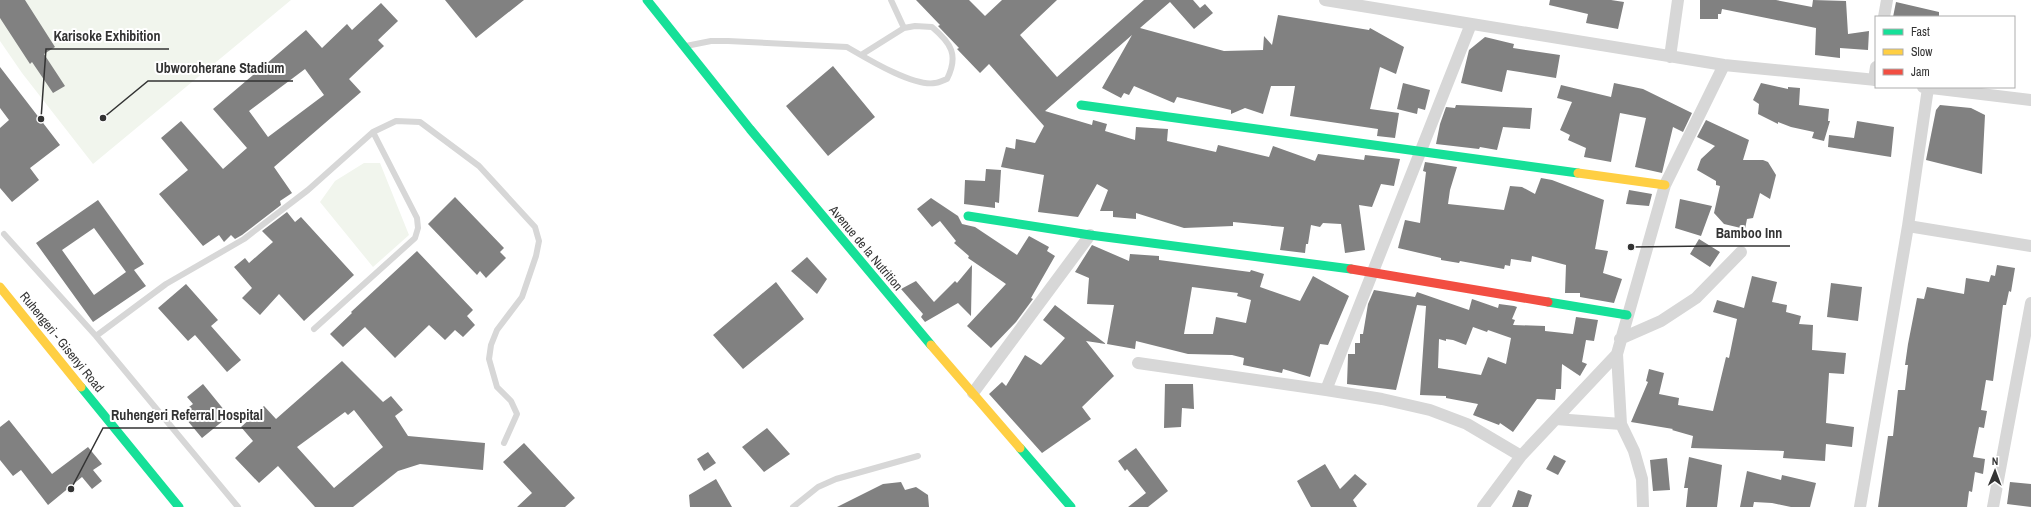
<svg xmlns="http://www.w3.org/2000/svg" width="2031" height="507" font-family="'Archivo Narrow',sans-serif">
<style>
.green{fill:#f1f5ed}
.building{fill:#818181;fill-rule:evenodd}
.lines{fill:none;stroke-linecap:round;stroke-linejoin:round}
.lane{stroke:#d7d7d7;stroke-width:6}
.street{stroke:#d7d7d7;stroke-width:12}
.fast{stroke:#16e098;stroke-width:9}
.slow{stroke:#ffcf43;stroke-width:9}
.jam{stroke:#f24e42;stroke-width:9}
.labels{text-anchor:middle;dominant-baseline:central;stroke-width:4;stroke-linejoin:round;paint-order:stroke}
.street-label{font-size:13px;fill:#333;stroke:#fff}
.leader{fill:none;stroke:#333;stroke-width:1.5}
.callout-dot{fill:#333;stroke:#fff;stroke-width:1.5}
.callout-label{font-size:14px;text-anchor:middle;font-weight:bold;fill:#333;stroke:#fff;stroke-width:4;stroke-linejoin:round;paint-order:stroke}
</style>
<rect width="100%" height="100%" fill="#fff"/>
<!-- green -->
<path class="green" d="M 0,0 L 291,0 L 93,164 L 22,73 L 0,41 Z
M 364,163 L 380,163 L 409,235 L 373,267 L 320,202 L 335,181 Z"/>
<!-- building -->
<path class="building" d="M 0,0 L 25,0 L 55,47 L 44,54 L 65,86 L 53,93 L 32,62 L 30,64 L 0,18 Z
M 445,0 L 524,0 L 476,38 Z
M 916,0 L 969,0 L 985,16 L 1002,0 L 1057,0 L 1020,35 L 1057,77 L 1144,0 L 1193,0 L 1200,8 L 1205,4 L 1213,13 L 1194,29 L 1170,2 L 1140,28 L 1224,51 L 1263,50 L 1264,36 L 1272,45 L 1278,15 L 1369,30 L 1370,28 L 1404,47 L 1396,74 L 1380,67 L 1370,109 L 1399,113 L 1395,138 L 1377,136 L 1378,129 L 1290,116 L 1295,86 L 1271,86 L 1263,114 L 1245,108 L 1231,114 L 1231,110 L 1177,97 L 1174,103 L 1134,86 L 1129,95 L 1124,93 L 1121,98 L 1102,88 L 1132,35 L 1045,111 L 1092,125 L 1093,120 L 1107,124 L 1105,131 L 1135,140 L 1136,127 L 1168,129 L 1167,141 L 1216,152 L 1218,145 L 1269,157 L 1273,146 L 1315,161 L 1318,154 L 1364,160 L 1365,155 L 1400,159 L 1394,186 L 1381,184 L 1372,207 L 1359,205 L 1365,250 L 1345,253 L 1341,224 L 1323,223 L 1320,227 L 1311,225 L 1308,244 L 1306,244 L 1305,253 L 1280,250 L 1284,227 L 1233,222 L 1233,226 L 1184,228 L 1136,213 L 1136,219 L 1113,217 L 1113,211 L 1100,211 L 1108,190 L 1097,184 L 1078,217 L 1038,212 L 1044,175 L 1001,167 L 1006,147 L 1015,149 L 1016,139 L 1035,143 L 1044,126 L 989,64 L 980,73 L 957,49 L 959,48 L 938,26 L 940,25 Z
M 1550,0 L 1611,0 L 1624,2 L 1618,29 L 1586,23 L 1588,14 L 1549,5 Z
M 1700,0 L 1776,0 L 1812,7 L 1813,0 L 1846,1 L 1848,34 L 1869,31 L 1868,50 L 1840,48 L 1840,58 L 1815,55 L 1816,28 L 1722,9 L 1721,14 L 1718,14 L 1718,19 L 1700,19 Z
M 1896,2 L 1939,12 L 1939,17 L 1893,17 Z
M 381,3 L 398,21 L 378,40 L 384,46 L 349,79 L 361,92 L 274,167 L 292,193 L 280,201 L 281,205 L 242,235 L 235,239 L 231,235 L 224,242 L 219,235 L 203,246 L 159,194 L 188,170 L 161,138 L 181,121 L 223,169 L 247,148 L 213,109 L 306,30 L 322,48 L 347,24 L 352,30 ZM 305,69 L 324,95 L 268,137 L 249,111 Z
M 1485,37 L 1514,44 L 1513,48 L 1560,55 L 1556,78 L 1507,70 L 1502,92 L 1461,83 L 1469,50 Z
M 833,66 L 875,117 L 828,156 L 786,106 Z
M 0,67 L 60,145 L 30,168 L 39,180 L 12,202 L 0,188 L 0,128 L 9,120 L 0,108 Z
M 1403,83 L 1430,90 L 1425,110 L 1418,108 L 1417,114 L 1397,109 Z
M 1614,83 L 1643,89 L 1692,113 L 1683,132 L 1673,127 L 1662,173 L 1635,167 L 1646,118 L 1620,113 L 1611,162 L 1584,157 L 1586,148 L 1568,140 L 1570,135 L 1560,130 L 1572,102 L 1557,98 L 1561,85 L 1611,97 Z
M 1761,83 L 1788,89 L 1788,87 L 1800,88 L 1799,105 L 1829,109 L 1828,121 L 1830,121 L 1824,141 L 1812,138 L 1814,132 L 1791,127 L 1778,122 L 1778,124 L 1758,114 L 1759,104 L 1753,100 Z
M 1456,105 L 1532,108 L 1530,129 L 1503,127 L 1497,150 L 1480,147 L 1479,149 L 1436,144 L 1440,124 L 1446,107 L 1455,108 Z
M 1940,105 L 1971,108 L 1985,115 L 1982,174 L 1926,160 L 1936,110 Z
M 1706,120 L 1749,140 L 1743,160 L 1763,160 L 1768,162 L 1776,175 L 1770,199 L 1760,193 L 1753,218 L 1747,219 L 1745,229 L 1724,224 L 1714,213 L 1720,186 L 1716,185 L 1716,181 L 1697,170 L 1701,159 L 1715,146 L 1697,137 Z
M 1857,121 L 1894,127 L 1891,157 L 1828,147 L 1829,135 L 1854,138 Z
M 1425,162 L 1457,167 L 1450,190 L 1448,204 L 1504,210 L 1510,186 L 1522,187 L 1535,194 L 1541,178 L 1552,180 L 1604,200 L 1595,249 L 1608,251 L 1603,273 L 1622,279 L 1614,303 L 1580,297 L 1580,293 L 1565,293 L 1566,265 L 1532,256 L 1531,262 L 1511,259 L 1510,266 L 1505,265 L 1504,269 L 1460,261 L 1459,263 L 1441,260 L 1441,258 L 1398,248 L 1405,220 L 1420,223 L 1426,172 L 1423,171 Z
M 986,169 L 1001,170 L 999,203 L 995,202 L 995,208 L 964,204 L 965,180 L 985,181 Z
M 1629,190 L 1652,194 L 1649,206 L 1626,204 Z
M 455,197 L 504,248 L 500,252 L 506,258 L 486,278 L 480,271 L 477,275 L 428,224 Z
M 931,198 L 958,216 L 962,224 L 975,227 L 1017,255 L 1029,236 L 1049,247 L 1047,251 L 1055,256 L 1031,298 L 1033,299 L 1016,322 L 991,348 L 967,326 L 1006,284 L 968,258 L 969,256 L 954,243 L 956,241 L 940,221 L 932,227 L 917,209 Z
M 1680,199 L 1712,206 L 1701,236 L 1675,228 Z
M 98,200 L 144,264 L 134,270 L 146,286 L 93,322 L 36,243 ZM 94,228 L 126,272 L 94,295 L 62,250 Z
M 287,212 L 295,222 L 301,217 L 354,275 L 304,321 L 279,294 L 260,315 L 242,298 L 252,288 L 234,267 L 245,258 L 249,263 L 273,242 L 262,231 Z
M 1699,239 L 1720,252 L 1710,267 L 1690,254 Z
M 1092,245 L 1129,261 L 1130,254 L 1159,256 L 1159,260 L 1250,272 L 1251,270 L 1264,274 L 1260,287 L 1300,301 L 1313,276 L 1349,296 L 1328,345 L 1320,344 L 1310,377 L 1283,369 L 1282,373 L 1243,365 L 1244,358 L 1232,355 L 1188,354 L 1136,341 L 1135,349 L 1107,344 L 1114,305 L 1087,304 L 1089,278 L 1075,272 ZM 1192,287 L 1238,293 L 1237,296 L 1251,300 L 1246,323 L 1216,317 L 1213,334 L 1184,334 Z
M 417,251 L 473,310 L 467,316 L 475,325 L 463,337 L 455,330 L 445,340 L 429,325 L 395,358 L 365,327 L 343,347 L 330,334 L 352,313 L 351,312 Z
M 807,257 L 827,279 L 817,294 L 791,271 Z
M 972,265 L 971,316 L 958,303 L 925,322 L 921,317 L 923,314 L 901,289 L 916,281 L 934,302 L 955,281 L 957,283 Z
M 1997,265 L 2015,268 L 2011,292 L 2009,291 L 2006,305 L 2003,305 L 1993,381 L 1986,380 L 1981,410 L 1987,411 L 1984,428 L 1979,427 L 1973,457 L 1985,459 L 1983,474 L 1975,472 L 1972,492 L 1969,491 L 1967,507 L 1878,507 L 1888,436 L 1893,436 L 1898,390 L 1905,390 L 1908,365 L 1905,365 L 1908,344 L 1917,298 L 1924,299 L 1927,287 L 1964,294 L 1966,278 L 1989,282 L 1991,275 L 1995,276 Z
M 1752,276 L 1777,282 L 1772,302 L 1787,305 L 1786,312 L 1801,316 L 1799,324 L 1813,325 L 1812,350 L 1846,353 L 1844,374 L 1829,373 L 1826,423 L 1854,427 L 1852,447 L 1826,444 L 1825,461 L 1783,458 L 1784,451 L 1691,448 L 1693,436 L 1672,430 L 1673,429 L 1631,422 L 1648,382 L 1646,381 L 1649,369 L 1664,373 L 1659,394 L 1679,398 L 1678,405 L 1713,411 L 1726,357 L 1729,358 L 1737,319 L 1713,312 L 1717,300 L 1744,308 Z
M 776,282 L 804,319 L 743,369 L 713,335 Z
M 1831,283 L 1862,287 L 1858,321 L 1827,317 Z
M 186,284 L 218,320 L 211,326 L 241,360 L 227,372 L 195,335 L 188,341 L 158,308 Z
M 1374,290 L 1415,297 L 1417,292 L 1469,310 L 1472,299 L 1498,308 L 1499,304 L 1514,306 L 1517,307 L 1512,319 L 1515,320 L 1513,325 L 1545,326 L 1545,331 L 1573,334 L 1576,317 L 1598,320 L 1594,341 L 1586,340 L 1582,362 L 1587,364 L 1580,376 L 1562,364 L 1561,389 L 1556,389 L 1555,400 L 1537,399 L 1513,432 L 1500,423 L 1499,425 L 1473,415 L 1478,404 L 1446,398 L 1446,396 L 1420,395 L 1426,306 L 1417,305 L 1396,390 L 1347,384 L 1348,356 L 1348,354 L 1355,354 L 1355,343 L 1360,343 L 1360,334 L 1363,334 L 1368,304 ZM 1473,327 L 1487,332 L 1488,330 L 1511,338 L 1506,364 L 1488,357 L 1481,375 L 1438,368 L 1439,339 L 1446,341 L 1446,339 L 1453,340 L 1466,345 Z
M 1055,305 L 1106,344 L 1086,341 L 1114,376 L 1082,407 L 1091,419 L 1042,453 L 989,394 L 1002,382 L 1006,386 L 1025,355 L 1041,365 L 1065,338 L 1043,320 Z
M 342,361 L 383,402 L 391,396 L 403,410 L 395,416 L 408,436 L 485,443 L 483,470 L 420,464 L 398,471 L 353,507 L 315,507 L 278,466 L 259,483 L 235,458 L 253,441 L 241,427 L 264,406 L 276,419 ZM 354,410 L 383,447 L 334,488 L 297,447 L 345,412 L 348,415 Z
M 203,384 L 229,416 L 202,438 L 181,413 L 193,404 L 187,397 Z
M 1165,384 L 1193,384 L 1194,409 L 1182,408 L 1181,427 L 1164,428 Z
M 9,420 L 52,474 L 88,447 L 102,464 L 93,470 L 102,481 L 92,489 L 82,477 L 48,505 L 21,470 L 13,476 L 0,460 L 0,427 Z
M 767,428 L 790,454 L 764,472 L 742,447 Z
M 524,443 L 575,498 L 565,507 L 517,507 L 532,493 L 503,462 Z
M 1136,448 L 1168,491 L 1148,507 L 1128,507 L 1146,493 L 1127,469 L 1125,471 L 1118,461 Z
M 708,452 L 716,463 L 704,471 L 697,459 Z
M 1554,455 L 1566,461 L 1558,475 L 1546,469 Z
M 1689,457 L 1722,465 L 1717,507 L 1686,507 L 1688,488 L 1684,488 Z
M 1667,458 L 1670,490 L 1653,491 L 1650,460 Z
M 1325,464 L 1340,489 L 1355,474 L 1367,484 L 1353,500 L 1357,507 L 1311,507 L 1297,481 Z
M 1747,471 L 1781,480 L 1782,475 L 1816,483 L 1810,507 L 1791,507 L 1772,503 L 1754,502 L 1753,507 L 1740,507 Z
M 716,479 L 732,507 L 690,507 L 689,495 Z
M 901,482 L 905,490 L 916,487 L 928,495 L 929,507 L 837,507 L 883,484 Z
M 2010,482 L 2031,484 L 2031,507 L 2007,504 Z
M 1518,490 L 1532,495 L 1528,507 L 1512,507 Z"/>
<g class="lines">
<!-- lane -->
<path class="lane" d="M 891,0 L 904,28
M 686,46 L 711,41 L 728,41 L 847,47 C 866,58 913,87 935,83 C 939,83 944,80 947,79 C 959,55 951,43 932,27 L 915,26 L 904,28 L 861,55
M 4,234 L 96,336 L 238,507
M 314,329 L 415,238 L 418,228 L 417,218 L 373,132
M 96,336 L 166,284 L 244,239 L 308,190 L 373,132 L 396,121 L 420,122 L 479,166 L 535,227 L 539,241 L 536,256 L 522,297 L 497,330 L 491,345 L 489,359 L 497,387 L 511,401 L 517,414 L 504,443
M 793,507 L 818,487 L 836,479 L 918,456"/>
<!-- street -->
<path class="street" d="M 1325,0 L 1724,65 L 1876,80
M 1884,17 L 1887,0
M 1670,57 L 1678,0
M 1874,80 L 1876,67
M 1923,87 L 2031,100
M 1908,226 L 2031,246
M 1620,339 L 1661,321 L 1696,298 L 1741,252
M 1138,363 L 1326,390 L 1382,399 L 1430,410 L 1467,424 L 1521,456
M 1326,390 L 1471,24
M 973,393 L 1090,235
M 1556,419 L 1621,424
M 1483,507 L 1521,456 L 1617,354
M 1643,507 L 1642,479 L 1634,451 L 1621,424 L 1617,354 L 1665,185 L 1724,65
M 1860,507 L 1908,226 L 1928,88
M 1993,507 L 2031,303"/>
<!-- fast -->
<path class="fast" d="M 647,0 L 750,129 L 931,345
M 1081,105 L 1578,173
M 968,216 L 1090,235 L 1351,269
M 1548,302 L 1627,315
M 81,387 L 179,507
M 1020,448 L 1071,507"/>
<!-- slow -->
<path class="slow" d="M 1578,173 L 1665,185
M 0,287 L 81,387
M 931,345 L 1020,448"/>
<!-- jam -->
<path class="jam" d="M 1351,269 L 1548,302"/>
</g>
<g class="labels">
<!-- street labels -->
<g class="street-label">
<text transform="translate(866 248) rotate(50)">Avenue de la Nutrition</text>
<text transform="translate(62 342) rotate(51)">Ruhengeri - Gisenyi Road</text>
</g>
</g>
<!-- callouts -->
<path class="leader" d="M41 119L46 49H169M103 118L148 81H293M1631 247L1708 246H1790M71 489L103 428H271"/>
<g class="callout-dot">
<circle cx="41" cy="119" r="4"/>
<circle cx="103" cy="118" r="4"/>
<circle cx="1631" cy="247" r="4"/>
<circle cx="71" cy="489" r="4"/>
</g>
<g class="callout-label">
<text x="107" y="41">Karisoke Exhibition</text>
<text x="220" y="73">Ubworoherane Stadium</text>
<text x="1749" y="238">Bamboo Inn</text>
<text x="187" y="420">Ruhengeri Referral Hospital</text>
</g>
<!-- legend -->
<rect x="1875" y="16" width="140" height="72" fill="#ffffff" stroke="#adadad"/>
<rect x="1883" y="29" width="20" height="6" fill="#16e098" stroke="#adadad"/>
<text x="1911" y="36" font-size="12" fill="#333333">Fast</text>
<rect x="1883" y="49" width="20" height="6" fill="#ffcf43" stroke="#adadad"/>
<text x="1911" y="56" font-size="12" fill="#333333">Slow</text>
<rect x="1883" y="69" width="20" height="6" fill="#f24e42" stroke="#adadad"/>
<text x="1911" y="76" font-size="12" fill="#333333">Jam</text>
<!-- north arrow -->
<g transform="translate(1995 471) rotate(1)" stroke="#ffffff" stroke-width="3" paint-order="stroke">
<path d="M0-3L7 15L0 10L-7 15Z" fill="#333333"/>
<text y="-6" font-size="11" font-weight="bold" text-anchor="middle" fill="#333333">N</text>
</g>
</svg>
